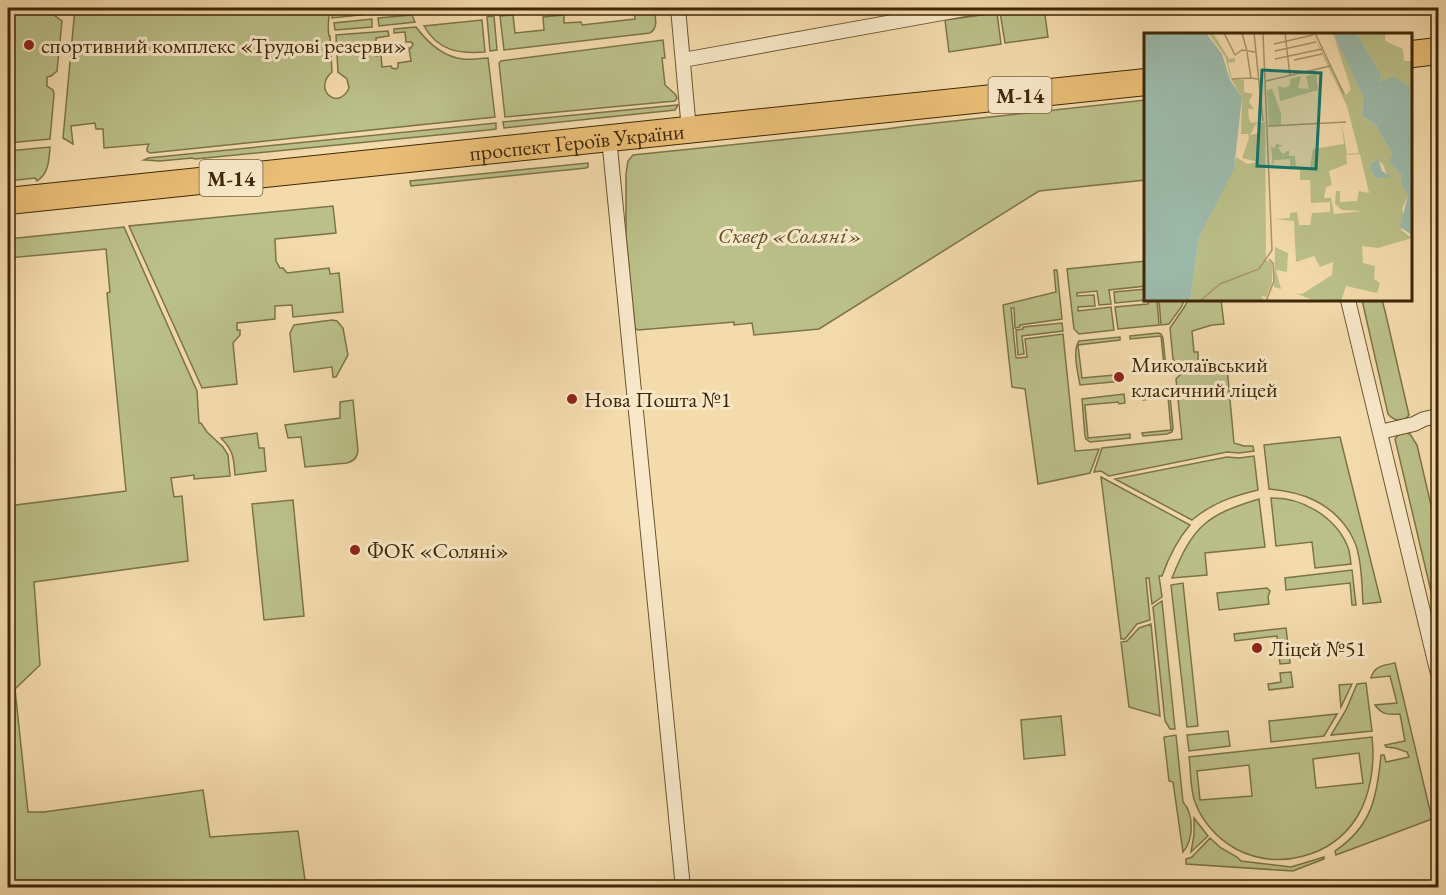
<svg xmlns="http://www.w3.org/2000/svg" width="1446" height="895" font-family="'EB Garamond',serif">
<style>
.green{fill:#bbc089;stroke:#7c7448;stroke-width:1.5;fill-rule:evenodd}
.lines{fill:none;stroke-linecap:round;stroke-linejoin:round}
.street-casing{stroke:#6c5430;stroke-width:16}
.highway-casing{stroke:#3e2707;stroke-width:28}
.street{stroke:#f8e8c9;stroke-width:14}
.highway{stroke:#eabe76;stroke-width:26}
.poi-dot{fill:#8f2418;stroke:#f8e8c9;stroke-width:2}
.labels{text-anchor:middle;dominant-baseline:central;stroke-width:6;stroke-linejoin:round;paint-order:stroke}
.shield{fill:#f8e8c9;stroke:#766141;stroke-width:1.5}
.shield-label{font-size:21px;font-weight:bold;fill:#3e2707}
.poi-label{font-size:22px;fill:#3e2707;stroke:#f8e8c9;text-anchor:start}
.street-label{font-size:22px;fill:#3e2707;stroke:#f8e8c9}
.park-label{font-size:22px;font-style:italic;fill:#5d4d28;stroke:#f8e8c9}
.inset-road{fill:none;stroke:#ab936a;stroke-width:1.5}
.view{fill:#0f766e;fill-opacity:0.15;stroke:#0f766e;stroke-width:3}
.inset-edge{fill:none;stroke:#3e2707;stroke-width:3}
</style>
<rect width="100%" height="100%" fill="#f4dbac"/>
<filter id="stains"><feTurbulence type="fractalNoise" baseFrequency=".00333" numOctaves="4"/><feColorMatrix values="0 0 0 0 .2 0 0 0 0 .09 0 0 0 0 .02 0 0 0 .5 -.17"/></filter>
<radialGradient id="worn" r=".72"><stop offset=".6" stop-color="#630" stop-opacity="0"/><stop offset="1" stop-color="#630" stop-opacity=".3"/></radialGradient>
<!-- green -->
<path class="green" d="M 8,8 L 54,8 L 54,15 L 62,21 L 57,71 L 51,76 L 47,77 L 47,86 L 53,90 L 54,94 L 50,139 L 8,143 Z
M 75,8 L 330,8 C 329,17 327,25 329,36 L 330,36 L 332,72 C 312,89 338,112 349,88 L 347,79 L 338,72 L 336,35 L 388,31 L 389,36 L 376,38 L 376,49 L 373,50 L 372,53 L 376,56 L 381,55 L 382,67 L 391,66 L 392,68 L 396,69 L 398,67 L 398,63 L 411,61 L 409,48 L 411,48 L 413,44 L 411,42 L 406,42 L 405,32 L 394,33 L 394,29 L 416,27 C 428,43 443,57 463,59 C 471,60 480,58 488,58 L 495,117 L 150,153 L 147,151 L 147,148 L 149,144 L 104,148 L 103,129 L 96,129 L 95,123 L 71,126 L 73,144 L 63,138 Z
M 333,8 L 407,8 L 407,10 L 332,18 Z
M 634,8 L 654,8 C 655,17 659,27 650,33 L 504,50 L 500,16 L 513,15 L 515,33 L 544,30 L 543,17 L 564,15 L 564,23 L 581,22 L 582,25 L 635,19 Z
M 1032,8 L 1044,8 L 1048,37 L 1005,43 L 1000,12 Z
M 997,13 L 1001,44 L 949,52 L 945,20 Z
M 412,15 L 415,22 L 379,26 L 378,18 Z
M 494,16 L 497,50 L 490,51 L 487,17 Z
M 372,19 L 372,27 L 335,30 L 334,23 Z
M 482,20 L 485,52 C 459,54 438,51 424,26 Z
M 663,40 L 665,58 L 662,58 L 665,85 L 675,94 L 677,98 L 675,101 L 505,117 L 499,63 L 501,61 Z
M 1145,100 L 1146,180 L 1039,191 L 819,329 L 754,335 L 752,323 L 734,325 L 734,322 L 638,330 L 635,328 L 626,237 L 626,174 L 628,161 L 633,155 L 886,129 L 908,126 Z
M 678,105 L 675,110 L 504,128 L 503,122 Z
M 496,123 L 496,129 L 488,130 L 195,159 L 192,158 L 160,161 L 144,160 L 148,158 Z
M 50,147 C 49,160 49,173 37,181 L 35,178 L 8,181 L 8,151 Z
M 588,163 L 588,167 L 586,168 L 411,186 L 410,181 Z
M 333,206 L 336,233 L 275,239 L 276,261 L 280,268 L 283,268 L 287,273 L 329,268 L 330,274 L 339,273 L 343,312 L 293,317 L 292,305 L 275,306 L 275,319 L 237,323 L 237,330 L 240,330 L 240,335 L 233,343 L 237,384 L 202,388 L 129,226 Z
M 124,227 L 197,391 L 199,423 L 201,423 L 207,432 L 223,447 L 228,455 L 230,476 L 194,479 L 194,475 L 171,478 L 174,497 L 182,496 L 188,561 L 34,582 L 40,665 L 15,689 L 28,812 L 44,812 L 203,790 L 210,837 L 298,831 L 306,887 L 8,887 L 8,647 L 15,644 L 8,582 L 8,506 L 126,491 L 107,293 L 110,292 L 106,249 L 8,258 L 8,239 Z
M 1146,261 L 1146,286 L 1109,290 L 1111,304 L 1099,305 L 1097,291 L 1077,293 L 1077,296 L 1094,295 L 1095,306 L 1078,307 L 1078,311 L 1111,307 L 1114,330 L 1079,334 L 1074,329 L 1067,269 Z
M 1054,270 L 1057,270 L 1062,319 L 1020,325 L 1020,327 L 1015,328 L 1014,308 L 1011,308 L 1016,358 L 1027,357 L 1025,339 L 1063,334 L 1075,451 L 1099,449 L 1090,473 L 1038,484 L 1025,389 L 1012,387 L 1003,305 L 1056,292 Z
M 1146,289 L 1146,300 L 1115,303 L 1114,292 Z
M 1149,300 L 1157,300 L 1159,325 L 1118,329 L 1115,307 L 1148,304 Z
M 1159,300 L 1184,300 L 1182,306 L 1169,324 L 1161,325 Z
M 1188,300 L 1221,300 L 1224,324 L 1212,325 L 1192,331 L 1194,352 L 1198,352 L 1198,361 L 1192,364 L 1178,365 L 1175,362 L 1173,359 L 1170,328 L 1185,306 Z
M 1362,300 L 1382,300 L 1385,311 L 1409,415 C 1403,423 1394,421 1388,414 Z
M 332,320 L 337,321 L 343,328 L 348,355 L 336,377 L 333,377 L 332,367 L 294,372 L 290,333 L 294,325 Z
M 1062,323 L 1063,331 L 1022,336 L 1024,354 L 1018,355 L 1016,330 L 1023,329 L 1023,327 Z
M 1158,333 L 1161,334 L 1163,338 L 1166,368 L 1162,372 L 1141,374 L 1140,369 L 1164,366 L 1161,336 L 1130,339 L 1130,336 Z
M 1120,337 L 1120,340 L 1078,345 L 1082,378 L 1115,375 L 1116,372 L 1122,372 L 1123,381 L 1080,385 C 1078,373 1072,351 1079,341 Z
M 1227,367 L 1234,443 L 1244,446 L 1253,446 L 1254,451 L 1239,453 L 1227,452 L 1109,476 L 1101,471 L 1094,472 L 1102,448 L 1182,439 L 1176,379 L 1182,373 Z
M 1164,390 L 1168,392 L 1170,396 L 1173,428 L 1172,432 L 1167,434 L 1143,436 L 1142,433 L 1171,430 L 1168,397 L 1143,400 L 1143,391 Z
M 1124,394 L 1125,403 L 1119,404 L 1118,402 L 1085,405 L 1088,438 L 1130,434 L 1130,438 L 1090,442 L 1086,439 L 1085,436 L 1082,399 Z
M 353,400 L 358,451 C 357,458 354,461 347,463 L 305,467 L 301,437 L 288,438 L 285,425 L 340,418 L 340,402 Z
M 257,433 L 259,448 L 264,448 L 266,471 L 235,475 C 234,458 233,450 221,438 Z
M 1406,433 L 1410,434 L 1417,445 L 1438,535 L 1438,621 L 1395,439 L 1398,435 Z
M 1340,437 L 1381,602 L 1363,604 C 1362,587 1362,569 1358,553 C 1357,545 1353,538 1349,531 C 1330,502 1302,492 1269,489 L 1264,445 Z
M 1254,456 L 1258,490 C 1233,496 1212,503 1192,520 L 1115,479 L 1227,457 L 1239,458 Z
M 1101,477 L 1190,525 C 1177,540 1169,556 1162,576 L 1159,576 L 1162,597 L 1152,604 L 1149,578 L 1146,578 L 1150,620 L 1137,624 L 1125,639 L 1121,639 Z
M 1271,498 C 1302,497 1335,517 1347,545 C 1350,551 1350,558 1351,564 L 1315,568 L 1312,542 L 1276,546 Z
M 1259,499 L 1265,547 L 1205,553 L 1207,575 L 1172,578 C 1193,526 1206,515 1259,499 Z
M 293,500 L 304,616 L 264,620 L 252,504 Z
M 1352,570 L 1356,605 L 1352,605 L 1350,583 L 1286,590 L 1285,578 Z
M 1183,583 L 1198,726 L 1187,727 L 1171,585 Z
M 1267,588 L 1270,591 L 1268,597 L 1269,604 L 1219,610 L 1217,593 Z
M 1162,601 L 1175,729 L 1170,729 L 1165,721 L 1153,607 Z
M 1151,624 L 1160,716 L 1129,707 L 1121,642 L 1127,641 L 1139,628 Z
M 1286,628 L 1290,663 L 1280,664 L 1277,636 L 1235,641 L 1234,634 Z
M 1395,663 L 1432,819 L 1336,855 L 1335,851 C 1372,826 1377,797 1381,755 L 1384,755 L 1386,762 L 1409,757 L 1407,752 L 1395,748 L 1386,747 L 1385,745 L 1405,741 L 1400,714 C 1389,715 1382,715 1375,705 L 1397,703 L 1390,676 L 1371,678 C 1374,666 1384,665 1395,663 Z
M 1291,672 L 1293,687 L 1269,690 L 1268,684 L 1281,682 L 1280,673 Z
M 1366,683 L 1372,731 L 1331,735 L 1346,710 L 1357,684 Z
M 1352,684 L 1341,707 L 1339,685 Z
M 1337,714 L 1324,736 L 1271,742 L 1269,721 Z
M 1061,716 L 1065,755 L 1024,759 L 1021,720 Z
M 1228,731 L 1230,746 L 1189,751 L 1187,735 Z
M 1176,735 L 1183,802 C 1194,814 1194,839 1183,852 L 1173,782 L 1169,781 L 1164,737 Z
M 1372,737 C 1375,763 1371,794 1357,817 C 1332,857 1278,871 1236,849 C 1218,839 1202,822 1195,802 C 1190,790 1191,770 1189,757 ZM 1359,753 L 1363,783 L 1316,788 L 1313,759 ZM 1249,765 L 1252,796 L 1200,800 L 1197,771 Z
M 1194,818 L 1208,836 L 1191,852 L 1194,835 Z
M 1210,838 L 1221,848 L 1237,857 L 1241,861 L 1291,867 L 1324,857 L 1324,859 L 1293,871 L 1186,864 L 1186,859 L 1192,857 Z"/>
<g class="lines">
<!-- street casing -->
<g class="street-casing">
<path id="street" d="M 678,8 L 689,130
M 683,60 L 970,8
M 609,138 L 683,888
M 1348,300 L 1438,674
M 1380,432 L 1414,424 L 1424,419 L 1438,416"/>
</g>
<!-- highway casing -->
<g class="highway-casing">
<g id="highway">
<path d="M 1412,54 L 1438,51"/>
<path id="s1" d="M 8,201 L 1146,82"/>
</g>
</g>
<!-- street -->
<use href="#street" class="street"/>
<!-- highway -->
<use href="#highway" class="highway"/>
</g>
<!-- markers -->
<g class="poi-dot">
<circle cx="29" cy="45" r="6"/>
<circle cx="1119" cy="377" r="6"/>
<circle cx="572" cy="399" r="6"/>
<circle cx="355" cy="550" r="6"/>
<circle cx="1257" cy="648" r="6"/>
</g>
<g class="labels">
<!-- shield labels -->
<g class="shield">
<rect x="988.5" y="77" width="63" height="36" rx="4.5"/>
<rect x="199.5" y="160" width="63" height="36" rx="4.5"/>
</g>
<g class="shield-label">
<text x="1020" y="95">М-14</text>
<text x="231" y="178">М-14</text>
</g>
<!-- poi labels -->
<g class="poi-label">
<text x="41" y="45">спортивний комплекс «Трудові резерви»</text>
<text x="1131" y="364">Миколаївський<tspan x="1131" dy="25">класичний ліцей</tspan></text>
<text x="584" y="399">Нова Пошта №1</text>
<text x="367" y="550">ФОК «Соляні»</text>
<text x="1269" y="648">Ліцей №51</text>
</g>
<!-- street labels -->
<g class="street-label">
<text stroke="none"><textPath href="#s1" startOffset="572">проспект Героїв України</textPath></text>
</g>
<!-- park labels -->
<g class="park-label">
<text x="790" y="235">Сквер «Соляні»</text>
</g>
</g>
<!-- overview -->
<g transform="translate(1144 33)">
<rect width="268" height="268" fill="#f4dbac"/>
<path d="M 64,0 L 69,0 L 85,26 L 91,25 L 91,29 L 84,30 L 88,46 L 100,47 L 100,59 L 109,61 L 105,69 L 110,76 L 104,76 L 105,86 L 107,90 L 113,89 L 106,102 L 115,100 L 113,106 L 116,105 L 113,90 L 121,89 L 122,227 L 128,229 L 128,250 L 122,264 L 117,263 L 121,268 L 46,268 L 55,204 L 68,172 L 89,138 L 92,124 L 103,131 L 114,129 L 98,125 L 105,105 L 104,101 L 97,101 L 98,64 L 87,46 L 81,23 ZM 168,0 L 202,62 L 207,56 L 189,0 L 219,64 L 218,83 L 232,92 L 248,121 L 245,129 L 258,143 L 264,162 L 258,176 L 261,185 L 257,197 L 268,205 L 234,215 L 218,213 L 219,230 L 231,233 L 230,246 L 236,250 L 233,260 L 202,253 L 197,268 L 169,266 L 177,268 L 171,268 L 151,260 L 158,261 L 188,242 L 189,229 L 176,234 L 170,223 L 152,229 L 150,188 L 131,186 L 146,185 L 146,180 L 153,179 L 155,192 L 166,192 L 168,180 L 186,179 L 186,169 L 167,170 L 166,147 L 156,147 L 156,135 L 146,135 L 146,126 L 130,127 L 129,135 L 127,112 L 130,116 L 132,111 L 139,112 L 134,115 L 139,121 L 145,117 L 145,123 L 151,123 L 152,133 L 166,134 L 169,116 L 200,111 L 198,90 L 203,121 L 215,120 L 203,73 ZM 216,121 L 225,160 L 215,158 L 213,168 L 196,169 L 196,158 L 192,158 L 191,171 L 198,177 L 218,178 L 190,181 L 187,165 L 180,165 L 182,154 L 188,152 L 185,138 L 203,131 L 202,122 ZM 232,126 L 239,131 L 244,145 L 231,145 L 225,132 ZM 213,0 L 241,0 L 241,8 L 259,16 L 260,28 L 268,28 L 268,57 L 249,43 L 235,49 L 238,44 ZM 172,41 L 174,57 L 136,68 L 134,53 L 141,55 L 146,52 L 146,46 L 157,43 L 154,55 L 165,56 L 162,43 ZM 128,56 L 137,80 L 137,92 L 125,92 L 123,57 ZM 131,214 L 144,220 L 143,239 L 132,237 L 137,256 L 130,254 Z" fill="#bbc089" fill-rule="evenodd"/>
<path d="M 0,0 L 62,0 L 78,21 L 86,47 L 98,64 L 90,136 L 55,204 L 46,268 L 0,268 ZM 189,0 L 213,0 L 238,44 L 235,49 L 249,43 L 268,55 L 268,202 L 256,194 L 264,162 L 257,151 L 258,143 L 245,129 L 248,121 L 232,92 L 218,83 L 219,64 ZM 234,125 L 238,138 L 246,143 L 244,145 L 231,145 L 225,132 Z" fill="#9cbbac"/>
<path class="inset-road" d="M 80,0 L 91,22 L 98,17 L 111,19M 98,0 L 103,18M 110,0 L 119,88M 141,0 L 146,43M 171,0 L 200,61M 130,11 L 169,2M 131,18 L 172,9M 103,19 L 107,45 L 114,46M 131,26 L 178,16M 150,27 L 178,21M 88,46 L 107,45M 122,48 L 186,33M 124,93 L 202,89M 56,268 L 76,251 L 115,236 L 128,217 L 119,0M 122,268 L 130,248 L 129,230 L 125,226"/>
<path class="view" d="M 118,37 L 177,40 L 172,136 L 113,133 Z"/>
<rect width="268" height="268" class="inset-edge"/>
</g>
<!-- margin -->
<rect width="1446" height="895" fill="none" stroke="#f4dbac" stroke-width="30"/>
<rect x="9" y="9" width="1428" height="877" fill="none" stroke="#3e2707" stroke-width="3"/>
<rect x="15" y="15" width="1416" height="865" fill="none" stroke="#3e2707" stroke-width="1.5"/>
<rect width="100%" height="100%" filter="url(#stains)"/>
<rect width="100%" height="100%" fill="url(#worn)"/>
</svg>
